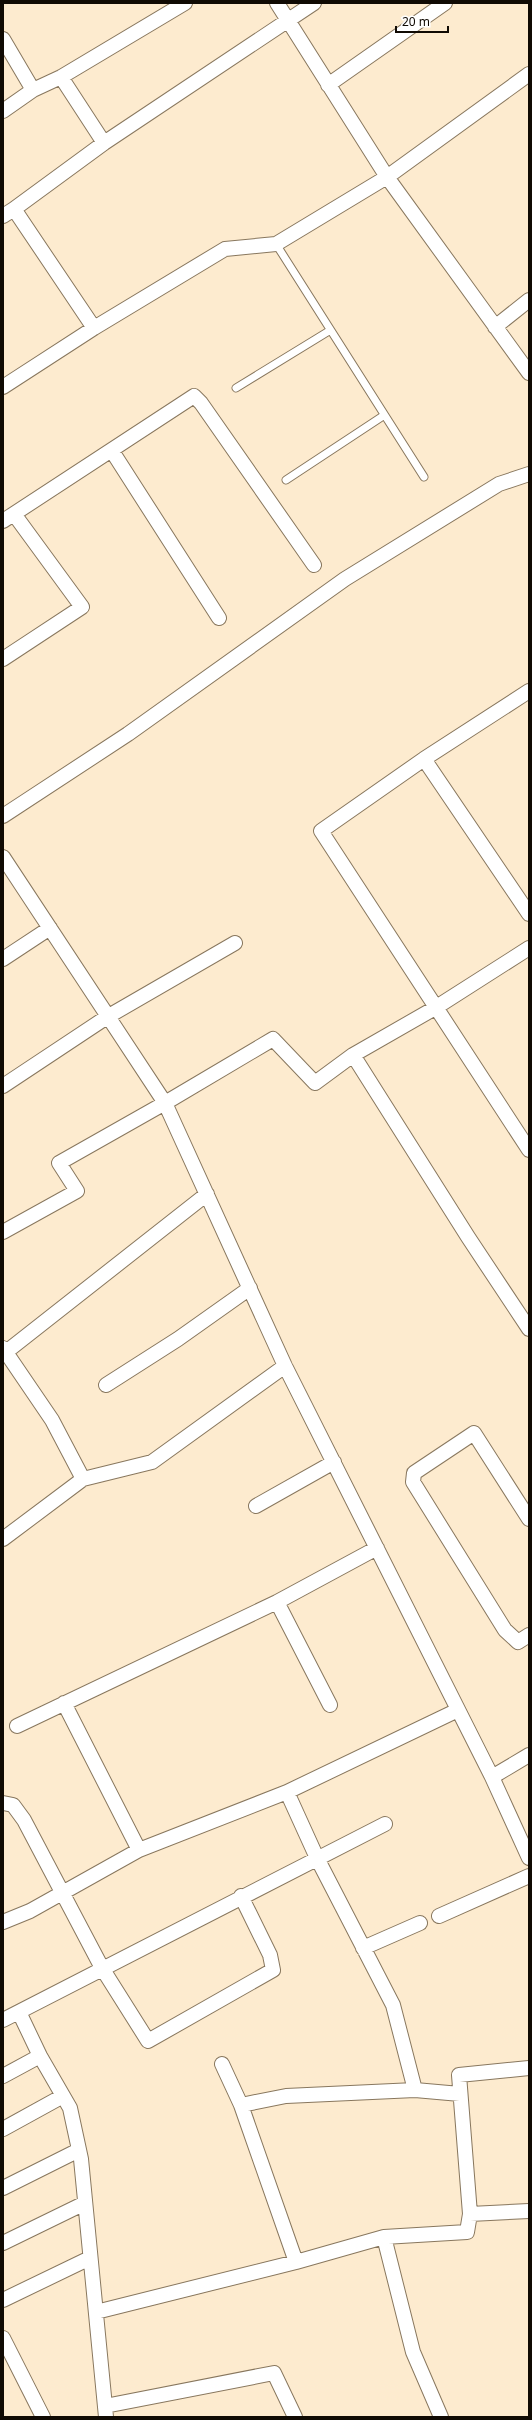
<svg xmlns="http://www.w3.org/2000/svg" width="532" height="2420" font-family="'Noto Sans',sans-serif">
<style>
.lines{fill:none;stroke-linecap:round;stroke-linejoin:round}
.lane-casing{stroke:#88775e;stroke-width:9}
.street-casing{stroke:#88775e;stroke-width:16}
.lane{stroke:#fff;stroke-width:7}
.street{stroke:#fff;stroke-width:14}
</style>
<rect width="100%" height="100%" fill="#fdebcf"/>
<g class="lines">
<!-- lane casing -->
<g class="lane-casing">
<path id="lane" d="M 276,244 L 424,477
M 236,388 L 329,331
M 286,480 L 383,416"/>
</g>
<!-- street casing -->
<g class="street-casing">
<path id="street" d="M 277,3 L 387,177 L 529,74
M 3,39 L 33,90
M 61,77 L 104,143
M 328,85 L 445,3
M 3,111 L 33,90 L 61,77 L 185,3
M 14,209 L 104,143 L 314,3
M 3,216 L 14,209 L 94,328 L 225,249 L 276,244 L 387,177 L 529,373
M 495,327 L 529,300
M 3,387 L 94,328
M 112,451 L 219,618
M 3,521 L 194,396 L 201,403 L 314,565
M 3,659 L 82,607 L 14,514
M 529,691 L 424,759 L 321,831 L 529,1150
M 424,759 L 529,914
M 3,816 L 128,734 L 345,579 L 499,484 L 529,474
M 3,857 L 165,1103 L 273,1039 L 315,1083 L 353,1055 L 435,1008 L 529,948
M 3,959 L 50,928
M 353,1055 L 468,1237 L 529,1329
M 3,1086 L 107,1017 L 235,943
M 3,1232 L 77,1191 L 59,1163 L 165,1103 L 285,1366 L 492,1777 L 529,1858
M 3,1348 L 52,1420 L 83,1479 L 3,1539
M 6,1352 L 207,1194
M 106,1385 L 178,1339 L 250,1288
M 83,1479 L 152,1462 L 285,1366
M 256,1506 L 334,1462
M 529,1519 L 474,1433 L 414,1473 L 413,1482 L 505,1630 L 518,1642 L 529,1635
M 277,1602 L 330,1705
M 64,1703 L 139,1850
M 458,1710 L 287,1792 L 317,1858 L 393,2005 L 415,2090 L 460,2094
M 17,1726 L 277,1602 L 377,1548
M 492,1777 L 529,1755
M 3,1803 L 13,1805 L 24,1820 L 102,1968 L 148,2041 L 273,1970 L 270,1955 L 241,1896
M 439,1916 L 529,1876
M 3,1922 L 30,1911 L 139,1850 L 287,1792
M 363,1948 L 420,1923
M 19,2012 L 40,2056 L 70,2108 L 81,2159 L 106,2417
M 3,2020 L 385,1824
M 222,2064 L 241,2105 L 296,2262
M 529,2068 L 459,2075 L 470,2214 L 529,2211
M 3,2076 L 40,2056
M 241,2105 L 286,2096 L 415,2090
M 3,2129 L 63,2096
M 3,2188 L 79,2150
M 384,2237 L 413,2352 L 441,2417
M 3,2243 L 85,2203
M 3,2300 L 90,2258
M 96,2312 L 296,2262 L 384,2237 L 467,2232 L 470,2214
M 3,2338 L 43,2417
M 105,2406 L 274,2373 L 295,2417"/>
</g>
<!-- lane -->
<use href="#lane" class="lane"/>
<!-- street -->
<use href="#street" class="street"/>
</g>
<!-- border -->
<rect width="532" height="2420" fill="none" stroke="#100a03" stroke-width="8"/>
<!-- scale -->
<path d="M396 26v6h52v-6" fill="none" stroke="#100a03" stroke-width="2"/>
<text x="402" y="26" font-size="12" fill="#100a03" stroke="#ffffff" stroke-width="3" paint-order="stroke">20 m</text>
</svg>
